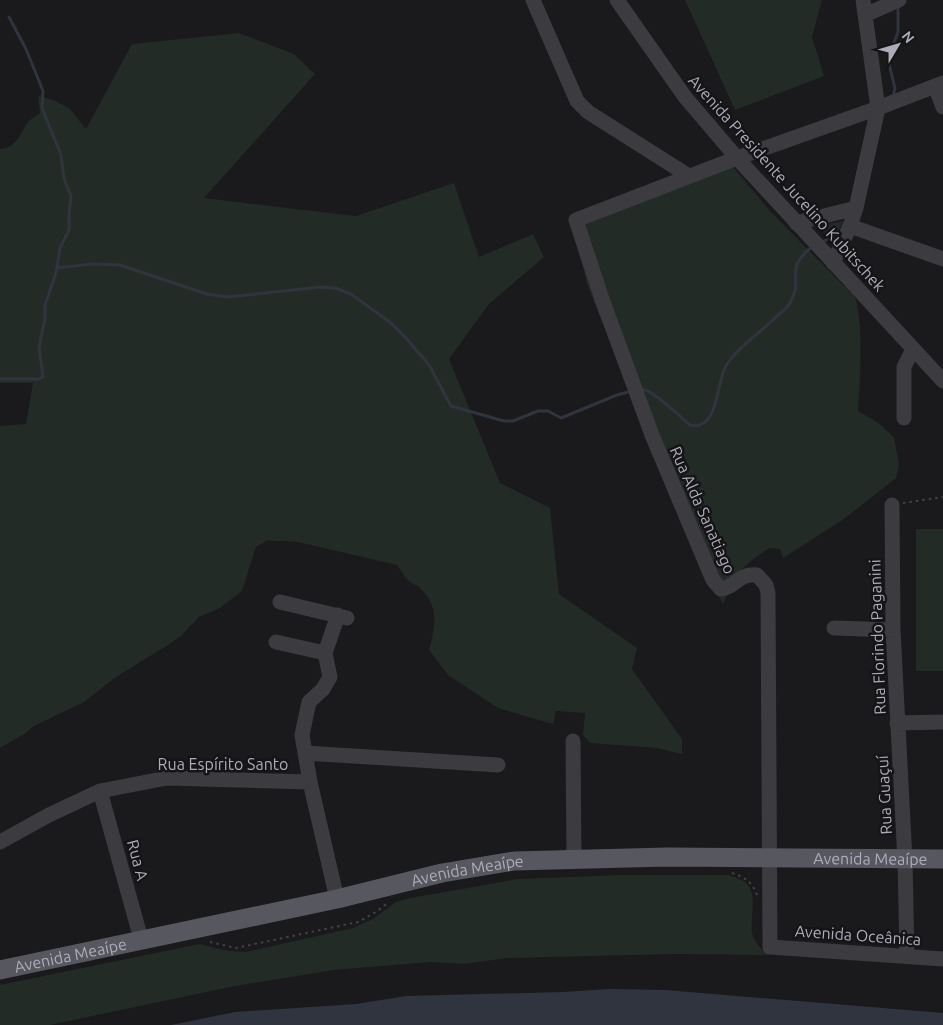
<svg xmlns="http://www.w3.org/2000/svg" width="943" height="1025" font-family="Ubuntu,sans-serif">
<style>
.green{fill:#232b26}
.water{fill:#30343f}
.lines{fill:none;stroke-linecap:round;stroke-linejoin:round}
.stream{stroke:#30343f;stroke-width:3}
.path{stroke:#414147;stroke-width:2;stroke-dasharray:2.5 4;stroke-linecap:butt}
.minor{stroke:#3b3b40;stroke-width:15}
.major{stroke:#57575f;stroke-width:19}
.labels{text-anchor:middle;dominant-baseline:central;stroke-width:5;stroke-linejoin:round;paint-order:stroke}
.street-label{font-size:16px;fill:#adadba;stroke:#151416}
</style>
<rect width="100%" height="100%" fill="#1a191b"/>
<!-- green -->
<path class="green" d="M 685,0 L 822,0 L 812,37 L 824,76 L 735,110 Z
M 239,33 L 294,54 L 315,74 L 204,198 L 356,216 L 454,183 L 479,257 L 533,234 L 544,257 L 489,304 L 449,359 L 500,483 L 550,508 L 559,594 L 637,648 L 632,669 L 682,739 L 682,754 L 657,748 L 590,743 L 583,735 L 585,713 L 556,711 L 553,724 L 498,708 L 448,675 L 429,650 C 435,626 440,606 419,587 C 416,585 412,584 409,581 C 404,577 401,570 397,565 L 298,542 C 288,540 278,542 268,540 L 256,547 L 242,591 L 220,608 L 199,617 L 181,636 L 168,645 L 116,677 L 84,702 L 32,727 L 26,733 L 0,748 L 0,426 L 26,424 L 33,383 L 0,383 L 0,149 C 18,148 20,132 29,121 C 32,118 36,116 40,113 L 38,96 L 54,100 L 70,109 L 86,129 L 132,44 Z
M 733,167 L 770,211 L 855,297 C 864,327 860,379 858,411 L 877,422 L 894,437 L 899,465 L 896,478 L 844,519 L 783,558 L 780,549 L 769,548 L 752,560 L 736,575 L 723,604 L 697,556 L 594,302 L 587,283 L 571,222 Z
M 843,221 L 833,242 L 819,226 Z
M 916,529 L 943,529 L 943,671 L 916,671 Z
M 621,875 L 728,875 C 757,883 753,895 752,921 C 752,925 751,930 752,933 C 754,942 762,950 769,955 L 676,954 L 507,958 L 464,964 L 431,962 L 334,970 L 235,986 L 50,1025 L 0,1025 L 0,985 L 199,944 L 228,951 L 246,952 L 353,928 L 373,919 L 396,902 L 405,899 L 518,879 Z"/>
<!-- water -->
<path class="water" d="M 609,989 L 666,990 L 943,1013 L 943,1025 L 171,1025 L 235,1012 L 356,1004 L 406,996 L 563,992 Z"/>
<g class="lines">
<!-- stream -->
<path class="stream" d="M 893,97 L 895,88 L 889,64 L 889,56 L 898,32 L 898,5
M 822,242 L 841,232
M 57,268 L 92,264 L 120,265 L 207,294 L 228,297 L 321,287 L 335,288 L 351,294 L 391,323 L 406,338 L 429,365 L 451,406 L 504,421 L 513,421 L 538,411 L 548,411 L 561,418 L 617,395 L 632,391
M 0,379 L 39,379 L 43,377 L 39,347 L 45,318 L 45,305 L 56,273 L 60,248 L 69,230 L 69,214 L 71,196 L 64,179 L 61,155 L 42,108 L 43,91 L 26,49 L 9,17
M 640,389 C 653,389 680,417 690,425 C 719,432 716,382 726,366 C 735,349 764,330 778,315 C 783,311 789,307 791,301 C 804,278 783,269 812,247"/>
<!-- path -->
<path class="path" d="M 903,503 L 943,497
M 732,873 C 745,877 752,882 757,895
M 210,942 L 236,948 L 358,922 L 376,912 L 389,902"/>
<!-- minor -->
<path class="minor" d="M 533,0 L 577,101 L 588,112 L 689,176
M 617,0 L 685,97 L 737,158 L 943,381
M 865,15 L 899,0
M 943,83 L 878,108 L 737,158 L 576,220 L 602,299 L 652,435 L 713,580 L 721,589 C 735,588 738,573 757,575 L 766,585 L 768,593 L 770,947 L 943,959
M 935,86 L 943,107
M 796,223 L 856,208
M 850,226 L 943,259
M 833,263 L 850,226 L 856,208 L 878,108 L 863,0
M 904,418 L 904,367 L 913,349
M 892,505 L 893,630 L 905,860 L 907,956
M 280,602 L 347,618
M 834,628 L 893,630
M 276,642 L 325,653
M 897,723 L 943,722
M 573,741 L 574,859
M 305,753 L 498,765
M 100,791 L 141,939
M 0,842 L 49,815 L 100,791 L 167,778 L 310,782
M 337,899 L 310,782 L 302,735 L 309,702 L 323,689 L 330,677 L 325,653 L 338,615"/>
<!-- major -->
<path class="major" id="s1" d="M 0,970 L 337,899 L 442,873 L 514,861 L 667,857 L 943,859"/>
</g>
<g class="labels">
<!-- street labels -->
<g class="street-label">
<text transform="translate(787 183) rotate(48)">Avenida Presidente Jucelino Kubitschek</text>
<text transform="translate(703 510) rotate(66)">Rua Alda Sanatiago</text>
<text transform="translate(877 637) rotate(-92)">Rua Florindo Paganini</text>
<text x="223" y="764">Rua Espírito Santo</text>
<text transform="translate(884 795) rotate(-93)">Rua Guaçuí</text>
<text stroke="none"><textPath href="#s1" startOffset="882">Avenida Meaípe</textPath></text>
<text transform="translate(138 860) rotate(75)">Rua A</text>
<text stroke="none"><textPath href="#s1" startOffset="478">Avenida Meaípe</textPath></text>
<text transform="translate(858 935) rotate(4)">Avenida Oceânica</text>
<text stroke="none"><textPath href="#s1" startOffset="72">Avenida Meaípe</textPath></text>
</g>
</g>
<!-- north arrow -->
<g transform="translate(898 45) rotate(52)" stroke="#151416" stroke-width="4" paint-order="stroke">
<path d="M0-4L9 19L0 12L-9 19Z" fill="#adadba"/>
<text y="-8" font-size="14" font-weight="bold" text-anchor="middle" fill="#adadba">N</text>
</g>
</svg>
